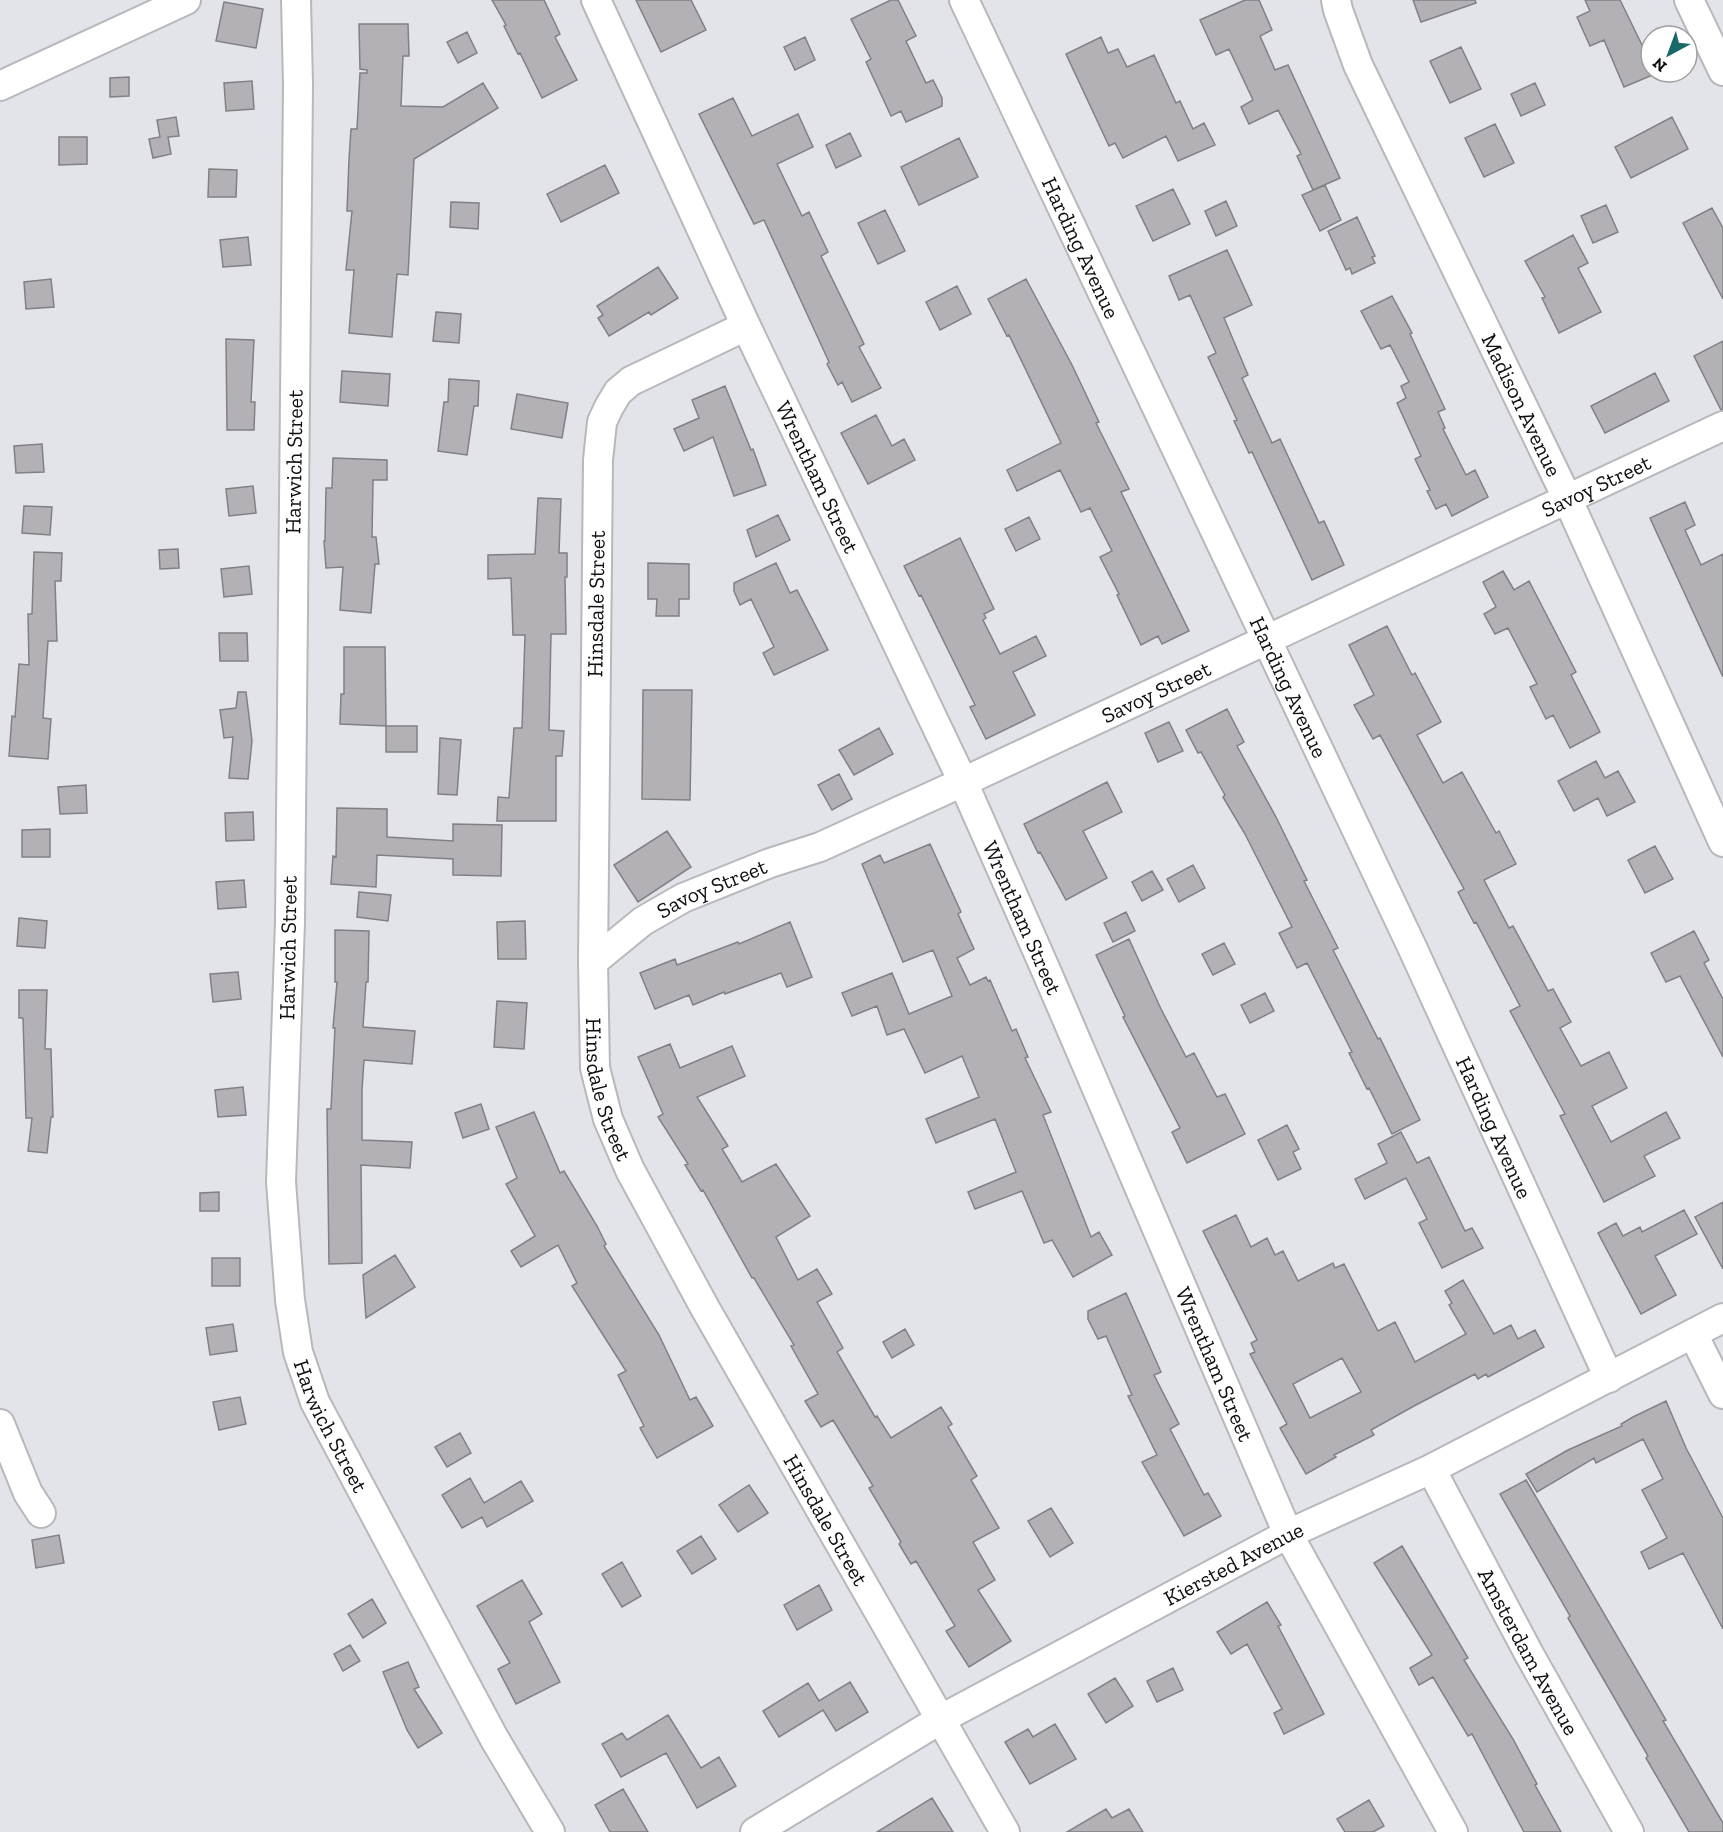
<svg xmlns="http://www.w3.org/2000/svg" width="1723" height="1832" font-family="'Zilla Slab',serif">
<style>
.building{fill:#b3b1b6;stroke:#818084;stroke-width:1.5;fill-rule:evenodd}
.lines{fill:none;stroke-linecap:round;stroke-linejoin:round}
.street-casing{stroke:#b6b8bc;stroke-width:32}
.street{stroke:#fff;stroke-width:28}
.labels{text-anchor:middle;dominant-baseline:central;stroke-width:4.5;stroke-linejoin:round;paint-order:stroke}
.street-label{font-size:22px;fill:#0e0f10;stroke:#fff}
</style>
<rect width="100%" height="100%" fill="#e3e4e9"/>
<!-- building -->
<path class="building" d="M 492,0 L 544,0 L 560,34 L 555,37 L 577,80 L 542,98 L 520,53 L 518,54 L 504,26 L 506,25 Z
M 636,0 L 691,0 L 706,30 L 661,52 Z
M 891,0 L 898,0 L 916,36 L 906,41 L 926,83 L 933,80 L 942,98 L 942,106 L 906,122 L 901,111 L 891,116 L 866,62 L 871,59 L 851,19 Z
M 1245,0 L 1259,0 L 1272,30 L 1260,36 L 1275,70 L 1288,65 L 1340,178 L 1313,190 L 1297,156 L 1301,154 L 1278,110 L 1249,124 L 1241,107 L 1253,100 L 1229,49 L 1216,55 L 1200,20 Z
M 1413,0 L 1475,0 L 1476,3 L 1421,22 Z
M 1585,0 L 1620,0 L 1642,45 L 1651,65 L 1651,72 L 1655,74 L 1624,87 L 1604,40 L 1590,46 L 1577,17 L 1590,11 Z
M 224,2 L 263,9 L 256,48 L 216,41 Z
M 359,24 L 408,24 L 409,56 L 403,56 L 401,106 L 443,107 L 483,83 L 498,108 L 414,159 L 408,275 L 397,274 L 392,337 L 349,333 L 354,270 L 346,270 L 352,211 L 347,211 L 349,160 L 351,129 L 357,129 L 360,73 L 367,73 L 367,70 L 360,69 Z
M 467,32 L 477,53 L 458,63 L 447,42 Z
M 805,37 L 815,60 L 795,70 L 784,47 Z
M 1101,37 L 1108,53 L 1118,49 L 1127,67 L 1154,55 L 1176,103 L 1180,101 L 1193,129 L 1204,123 L 1215,145 L 1178,161 L 1166,136 L 1123,158 L 1115,143 L 1109,146 L 1066,54 Z
M 1461,47 L 1481,89 L 1450,103 L 1430,61 Z
M 129,77 L 129,96 L 110,97 L 110,78 Z
M 252,81 L 254,109 L 226,111 L 224,83 Z
M 1535,83 L 1545,105 L 1521,116 L 1511,94 Z
M 733,98 L 752,136 L 798,114 L 813,147 L 777,164 L 802,216 L 809,212 L 828,252 L 821,256 L 864,344 L 859,347 L 881,388 L 852,402 L 842,382 L 838,385 L 827,364 L 829,362 L 764,220 L 754,224 L 699,114 Z
M 176,117 L 179,136 L 168,137 L 171,154 L 153,158 L 149,139 L 160,137 L 157,120 Z
M 1672,117 L 1688,149 L 1631,178 L 1615,147 Z
M 1495,124 L 1514,163 L 1484,177 L 1465,138 Z
M 850,133 L 861,156 L 836,168 L 826,145 Z
M 59,137 L 87,137 L 87,164 L 59,165 Z
M 959,138 L 978,177 L 919,205 L 901,167 Z
M 605,165 L 619,193 L 561,222 L 547,194 Z
M 209,169 L 237,170 L 236,197 L 208,197 Z
M 1325,185 L 1341,220 L 1320,231 L 1302,195 Z
M 1173,189 L 1190,224 L 1153,241 L 1136,206 Z
M 1226,201 L 1237,226 L 1216,236 L 1205,211 Z
M 451,202 L 479,203 L 478,229 L 450,227 Z
M 1606,205 L 1618,232 L 1593,243 L 1581,216 Z
M 1712,208 L 1723,228 L 1723,299 L 1683,223 Z
M 885,210 L 905,251 L 878,264 L 858,223 Z
M 1357,217 L 1375,256 L 1372,257 L 1375,263 L 1352,274 L 1350,268 L 1346,270 L 1328,231 Z
M 1573,235 L 1588,263 L 1578,268 L 1601,312 L 1559,333 L 1542,298 L 1545,297 L 1525,261 Z
M 248,237 L 251,265 L 223,267 L 220,240 Z
M 1227,250 L 1252,305 L 1224,318 L 1248,375 L 1242,378 L 1272,443 L 1280,439 L 1319,523 L 1324,521 L 1344,565 L 1312,580 L 1252,452 L 1249,453 L 1234,421 L 1237,420 L 1208,357 L 1216,353 L 1190,295 L 1179,300 L 1169,276 Z
M 658,267 L 678,298 L 651,315 L 649,312 L 609,336 L 598,318 L 603,315 L 597,306 Z
M 51,279 L 54,307 L 26,309 L 24,282 Z
M 1026,279 L 1072,365 L 1099,422 L 1096,423 L 1129,489 L 1121,492 L 1189,631 L 1162,644 L 1158,636 L 1141,645 L 1117,595 L 1119,594 L 1100,557 L 1112,551 L 1090,508 L 1081,512 L 1060,470 L 1017,491 L 1007,470 L 1061,443 L 1009,335 L 1007,336 L 988,299 Z
M 957,286 L 971,314 L 940,330 L 926,302 Z
M 1392,296 L 1412,333 L 1410,334 L 1445,409 L 1438,412 L 1445,428 L 1443,429 L 1466,475 L 1475,470 L 1488,497 L 1452,516 L 1446,504 L 1436,509 L 1427,491 L 1430,490 L 1415,459 L 1421,456 L 1397,403 L 1406,398 L 1401,386 L 1409,382 L 1390,345 L 1381,349 L 1361,311 Z
M 436,312 L 461,314 L 459,343 L 433,341 Z
M 226,339 L 254,340 L 251,402 L 255,402 L 254,430 L 227,430 Z
M 1723,341 L 1723,410 L 1721,410 L 1694,356 Z
M 342,371 L 390,374 L 388,406 L 340,402 Z
M 1655,373 L 1669,401 L 1605,433 L 1591,406 Z
M 449,379 L 479,381 L 478,406 L 474,406 L 467,455 L 438,451 L 444,402 L 448,402 Z
M 725,386 L 751,450 L 753,449 L 766,485 L 734,496 L 713,437 L 684,451 L 674,429 L 699,418 L 692,400 Z
M 517,394 L 568,403 L 562,438 L 511,429 Z
M 876,415 L 892,446 L 904,439 L 915,460 L 868,484 L 841,433 Z
M 42,444 L 44,472 L 16,473 L 14,446 Z
M 333,458 L 387,460 L 387,480 L 373,480 L 372,537 L 376,537 L 379,564 L 375,564 L 371,613 L 340,610 L 343,567 L 326,568 L 324,541 L 325,541 L 326,488 L 332,488 Z
M 253,486 L 256,513 L 229,516 L 226,489 Z
M 538,498 L 561,499 L 559,553 L 567,553 L 567,577 L 565,577 L 566,634 L 551,634 L 549,730 L 564,731 L 562,756 L 556,756 L 556,821 L 497,821 L 498,797 L 509,798 L 514,728 L 522,728 L 525,635 L 513,635 L 511,578 L 488,579 L 488,555 L 535,554 Z
M 1685,502 L 1695,525 L 1685,530 L 1701,565 L 1723,554 L 1723,677 L 1650,518 Z
M 24,506 L 52,507 L 50,535 L 22,533 Z
M 778,515 L 790,540 L 756,557 L 747,530 Z
M 1029,517 L 1040,539 L 1016,551 L 1005,529 Z
M 960,538 L 994,609 L 984,614 L 986,618 L 983,620 L 1000,654 L 1036,636 L 1046,656 L 1013,672 L 1035,715 L 986,739 L 970,707 L 975,705 L 921,595 L 919,596 L 904,566 Z
M 178,549 L 179,568 L 160,569 L 159,550 Z
M 34,552 L 62,553 L 61,581 L 55,581 L 57,641 L 48,641 L 43,718 L 51,719 L 48,759 L 9,756 L 12,716 L 15,717 L 19,664 L 29,665 L 28,614 L 32,614 Z
M 648,563 L 689,564 L 689,599 L 679,599 L 679,616 L 656,616 L 657,599 L 648,599 Z
M 776,563 L 790,593 L 797,590 L 828,650 L 774,675 L 763,653 L 774,647 L 751,599 L 740,605 L 734,591 L 734,583 Z
M 249,566 L 252,594 L 224,597 L 221,569 Z
M 1503,571 L 1514,590 L 1529,581 L 1576,672 L 1571,675 L 1600,732 L 1570,748 L 1553,715 L 1546,719 L 1530,687 L 1537,684 L 1508,628 L 1495,634 L 1484,614 L 1496,607 L 1483,582 Z
M 1387,626 L 1412,675 L 1415,673 L 1441,722 L 1417,735 L 1443,783 L 1462,772 L 1496,833 L 1499,831 L 1516,864 L 1484,880 L 1509,928 L 1513,926 L 1548,991 L 1553,989 L 1571,1022 L 1560,1028 L 1581,1066 L 1609,1052 L 1627,1088 L 1592,1106 L 1611,1142 L 1666,1112 L 1680,1138 L 1644,1156 L 1655,1176 L 1604,1202 L 1560,1116 L 1565,1114 L 1510,1011 L 1520,1006 L 1476,922 L 1474,923 L 1458,892 L 1464,889 L 1380,735 L 1373,739 L 1354,705 L 1374,695 L 1349,645 Z
M 219,633 L 247,633 L 248,661 L 220,661 Z
M 344,647 L 385,647 L 386,726 L 340,724 L 341,694 L 344,694 Z
M 643,690 L 692,690 L 690,800 L 642,799 Z
M 238,692 L 246,692 L 252,741 L 248,779 L 229,778 L 233,737 L 224,738 L 220,710 L 236,708 Z
M 1227,709 L 1244,742 L 1237,746 L 1276,817 L 1307,880 L 1304,881 L 1338,948 L 1333,950 L 1378,1039 L 1380,1038 L 1420,1120 L 1392,1134 L 1369,1088 L 1367,1089 L 1349,1053 L 1352,1052 L 1307,963 L 1297,968 L 1279,933 L 1292,927 L 1245,834 L 1223,797 L 1225,795 L 1201,752 L 1198,753 L 1186,730 Z
M 1169,722 L 1183,751 L 1158,762 L 1145,733 Z
M 386,726 L 417,726 L 417,752 L 386,752 Z
M 879,728 L 893,754 L 854,775 L 839,750 Z
M 440,738 L 461,740 L 457,795 L 438,794 Z
M 1596,761 L 1605,778 L 1618,771 L 1635,802 L 1607,816 L 1598,798 L 1574,811 L 1558,781 Z
M 839,774 L 852,799 L 832,810 L 818,785 Z
M 1107,782 L 1122,812 L 1083,831 L 1107,878 L 1066,900 L 1040,852 L 1038,853 L 1024,824 Z
M 86,785 L 87,813 L 60,814 L 58,787 Z
M 337,808 L 387,809 L 387,837 L 453,841 L 453,824 L 502,825 L 501,876 L 453,875 L 453,859 L 377,855 L 376,887 L 331,884 L 333,856 L 336,857 Z
M 253,812 L 254,840 L 226,841 L 225,813 Z
M 50,829 L 50,857 L 22,857 L 22,830 Z
M 667,831 L 691,867 L 638,902 L 614,865 Z
M 930,844 L 961,912 L 958,914 L 974,949 L 957,958 L 970,985 L 986,977 L 988,981 L 990,980 L 1012,1031 L 1016,1029 L 1028,1057 L 1025,1058 L 1051,1112 L 1043,1115 L 1091,1237 L 1099,1232 L 1112,1255 L 1073,1277 L 1052,1240 L 1044,1243 L 1022,1191 L 975,1209 L 968,1192 L 1016,1172 L 995,1119 L 936,1143 L 926,1119 L 979,1097 L 962,1056 L 925,1073 L 904,1029 L 887,1035 L 877,1006 L 852,1016 L 842,993 L 892,973 L 909,1014 L 952,996 L 933,950 L 903,962 L 862,864 L 880,855 L 884,863 Z
M 1655,846 L 1673,879 L 1645,893 L 1628,860 Z
M 1193,865 L 1205,888 L 1179,902 L 1167,879 Z
M 1152,871 L 1163,890 L 1142,901 L 1132,882 Z
M 244,880 L 246,907 L 218,909 L 216,882 Z
M 359,892 L 391,895 L 388,921 L 357,917 Z
M 1126,912 L 1135,931 L 1113,942 L 1104,923 Z
M 19,918 L 47,921 L 45,948 L 17,946 Z
M 525,921 L 526,959 L 498,959 L 497,922 Z
M 790,922 L 812,977 L 787,987 L 781,973 L 725,994 L 724,992 L 693,1005 L 689,995 L 655,1009 L 640,973 L 675,959 L 677,965 L 738,942 L 739,944 Z
M 335,930 L 369,931 L 368,982 L 366,982 L 363,1027 L 415,1031 L 412,1064 L 364,1060 L 362,1090 L 362,1140 L 412,1142 L 410,1168 L 361,1165 L 362,1263 L 329,1264 L 327,1109 L 331,1109 L 335,1028 L 333,1028 L 337,982 L 335,982 Z
M 1694,931 L 1709,960 L 1704,963 L 1723,999 L 1723,1057 L 1680,976 L 1666,982 L 1651,953 Z
M 1129,939 L 1161,1009 L 1186,1057 L 1194,1053 L 1217,1097 L 1225,1094 L 1245,1134 L 1187,1163 L 1172,1132 L 1180,1128 L 1123,1017 L 1125,1016 L 1096,955 Z
M 1224,943 L 1235,964 L 1213,975 L 1202,954 Z
M 238,972 L 241,999 L 213,1002 L 210,974 Z
M 19,990 L 47,990 L 45,1049 L 51,1049 L 53,1117 L 51,1117 L 47,1153 L 28,1151 L 32,1118 L 26,1118 L 23,1018 L 19,1018 Z
M 1265,993 L 1274,1011 L 1250,1023 L 1241,1005 Z
M 497,1001 L 527,1003 L 524,1049 L 494,1047 Z
M 670,1044 L 680,1068 L 732,1046 L 745,1076 L 697,1097 L 728,1146 L 722,1149 L 742,1182 L 776,1164 L 810,1216 L 776,1237 L 798,1280 L 817,1269 L 832,1294 L 817,1302 L 843,1348 L 837,1352 L 875,1417 L 877,1416 L 891,1438 L 941,1407 L 952,1424 L 948,1427 L 977,1476 L 971,1480 L 999,1528 L 973,1542 L 995,1580 L 978,1590 L 1011,1641 L 969,1667 L 946,1631 L 955,1626 L 916,1561 L 911,1564 L 899,1544 L 901,1542 L 869,1488 L 873,1486 L 833,1420 L 821,1427 L 805,1401 L 818,1394 L 791,1346 L 794,1345 L 754,1278 L 752,1278 L 703,1190 L 701,1191 L 685,1165 L 688,1164 L 658,1117 L 663,1114 L 638,1057 Z
M 243,1087 L 246,1115 L 218,1117 L 215,1090 Z
M 481,1104 L 489,1129 L 463,1138 L 455,1113 Z
M 534,1112 L 560,1173 L 564,1171 L 597,1226 L 606,1244 L 604,1246 L 659,1335 L 690,1400 L 696,1397 L 713,1426 L 657,1458 L 640,1428 L 644,1426 L 618,1375 L 626,1371 L 572,1286 L 577,1283 L 558,1245 L 521,1267 L 511,1251 L 535,1236 L 506,1184 L 517,1178 L 496,1127 Z
M 1287,1125 L 1299,1149 L 1293,1152 L 1301,1169 L 1278,1180 L 1258,1140 Z
M 1401,1132 L 1417,1163 L 1429,1157 L 1465,1231 L 1472,1228 L 1483,1248 L 1442,1268 L 1419,1223 L 1427,1219 L 1406,1178 L 1365,1199 L 1355,1179 L 1387,1163 L 1378,1144 Z
M 219,1192 L 219,1211 L 200,1211 L 200,1193 Z
M 1723,1202 L 1723,1269 L 1695,1217 Z
M 1684,1210 L 1697,1234 L 1655,1256 L 1676,1295 L 1641,1314 L 1598,1233 L 1616,1223 L 1623,1236 L 1640,1227 L 1642,1232 Z
M 1236,1215 L 1251,1247 L 1267,1238 L 1275,1255 L 1283,1251 L 1298,1281 L 1333,1263 L 1335,1268 L 1344,1264 L 1378,1331 L 1395,1322 L 1415,1362 L 1466,1334 L 1449,1305 L 1452,1303 L 1445,1291 L 1463,1280 L 1494,1334 L 1511,1325 L 1518,1339 L 1535,1330 L 1544,1347 L 1488,1377 L 1486,1374 L 1478,1379 L 1475,1374 L 1414,1406 L 1371,1430 L 1374,1435 L 1334,1455 L 1336,1457 L 1306,1474 L 1280,1428 L 1287,1424 L 1250,1354 L 1255,1352 L 1251,1343 L 1257,1340 L 1203,1231 ZM 1342,1358 L 1361,1392 L 1310,1418 L 1293,1384 Z
M 395,1255 L 415,1287 L 366,1318 L 363,1275 Z
M 212,1258 L 240,1258 L 240,1286 L 212,1286 Z
M 1126,1293 L 1161,1372 L 1154,1375 L 1179,1424 L 1170,1429 L 1204,1495 L 1208,1493 L 1221,1516 L 1184,1536 L 1142,1462 L 1157,1455 L 1128,1396 L 1132,1395 L 1106,1336 L 1098,1339 L 1088,1319 L 1088,1311 Z
M 233,1324 L 237,1351 L 210,1355 L 206,1328 Z
M 905,1329 L 914,1345 L 892,1358 L 883,1342 Z
M 240,1397 L 246,1424 L 219,1430 L 213,1402 Z
M 1666,1401 L 1686,1448 L 1723,1518 L 1723,1629 L 1683,1553 L 1649,1569 L 1641,1552 L 1667,1538 L 1642,1490 L 1663,1479 L 1643,1439 L 1596,1463 L 1594,1458 L 1537,1492 L 1526,1474 L 1568,1450 L 1622,1426 L 1621,1424 L 1633,1417 Z
M 460,1433 L 471,1453 L 447,1467 L 435,1447 Z
M 470,1478 L 484,1503 L 521,1481 L 533,1501 L 487,1527 L 482,1517 L 462,1528 L 442,1495 Z
M 1526,1480 L 1666,1720 L 1663,1721 L 1723,1823 L 1723,1832 L 1689,1832 L 1646,1758 L 1648,1756 L 1568,1618 L 1570,1616 L 1500,1494 Z
M 749,1485 L 768,1513 L 738,1532 L 719,1505 Z
M 1051,1508 L 1073,1543 L 1050,1557 L 1028,1521 Z
M 59,1535 L 64,1563 L 36,1568 L 32,1540 Z
M 701,1536 L 716,1559 L 692,1574 L 677,1551 Z
M 1402,1546 L 1468,1658 L 1464,1660 L 1513,1739 L 1537,1784 L 1535,1785 L 1561,1832 L 1524,1832 L 1472,1734 L 1468,1736 L 1433,1677 L 1419,1685 L 1410,1668 L 1432,1655 L 1374,1563 Z
M 622,1562 L 641,1596 L 622,1607 L 602,1574 Z
M 522,1580 L 542,1614 L 529,1622 L 560,1682 L 516,1704 L 498,1669 L 510,1663 L 477,1606 Z
M 819,1585 L 832,1610 L 797,1630 L 784,1605 Z
M 372,1599 L 386,1623 L 363,1638 L 348,1614 Z
M 1267,1602 L 1281,1625 L 1278,1626 L 1324,1714 L 1284,1734 L 1274,1713 L 1282,1709 L 1247,1644 L 1231,1654 L 1217,1632 Z
M 350,1645 L 360,1661 L 343,1671 L 334,1654 Z
M 408,1662 L 419,1687 L 414,1689 L 442,1733 L 418,1748 L 407,1730 L 383,1672 Z
M 1173,1668 L 1183,1690 L 1157,1702 L 1147,1681 Z
M 1115,1678 L 1133,1706 L 1106,1723 L 1088,1694 Z
M 850,1682 L 868,1712 L 836,1731 L 823,1710 L 779,1737 L 763,1711 L 808,1683 L 819,1701 Z
M 668,1715 L 701,1768 L 719,1757 L 736,1786 L 697,1808 L 666,1753 L 621,1777 L 602,1744 L 622,1733 L 627,1740 Z
M 1055,1724 L 1076,1759 L 1030,1784 L 1005,1742 L 1028,1729 L 1033,1737 Z
M 623,1789 L 648,1832 L 610,1832 L 595,1805 Z
M 932,1798 L 953,1832 L 877,1832 Z
M 1369,1800 L 1384,1826 L 1373,1832 L 1345,1832 L 1337,1819 Z
M 1106,1809 L 1112,1818 L 1129,1809 L 1143,1832 L 1067,1832 Z"/>
<g class="lines">
<!-- street casing -->
<g class="street-casing">
<g id="street">
<path id="s1" d="M 296,0 L 298,84 L 290,922 L 281,1182 L 290,1300 L 298,1352 L 315,1402 L 494,1738 L 550,1832"/>
<path id="s2" d="M 596,0 L 746,326 L 963,782 L 1048,975 L 1288,1534 L 1453,1832"/>
<path id="s3" d="M 964,0 L 1412,947 L 1609,1378"/>
<path id="s4" d="M 1336,0 L 1338,10 L 1358,65 L 1567,498 L 1723,842"/>
<path d="M 1689,0 L 1723,71"/>
<path d="M 0,86 L 186,0"/>
<path id="s5" d="M 746,326 L 631,381 L 618,392 L 609,407 L 602,422 L 598,460 L 593,962 L 595,1068 L 608,1119 L 630,1170 L 705,1308 L 1005,1832"/>
<path id="s6" d="M 593,962 L 643,921 L 683,898 L 770,863 L 820,847 L 963,782 L 1723,426"/>
<path d="M 1693,1334 L 1723,1394"/>
<path d="M 0,1424 L 28,1493 L 41,1513"/>
<path id="s7" d="M 1431,1469 L 1528,1652 L 1629,1832"/>
<path id="s8" d="M 755,1832 L 941,1719 L 1288,1534 L 1431,1469 L 1723,1318"/>
</g>
</g>
<!-- street -->
<use href="#street" class="street"/>
</g>
<g class="labels">
<!-- street labels -->
<g class="street-label">
<text stroke="none"><textPath href="#s3" startOffset="274">Harding Avenue</textPath></text>
<text stroke="none"><textPath href="#s4" startOffset="446">Madison Avenue</textPath></text>
<text transform="translate(294 462) rotate(-89)">Harwich Street</text>
<text stroke="none"><textPath href="#s2" startOffset="526">Wrentham Street</textPath></text>
<text stroke="none"><textPath href="#s6" startOffset="1113">Savoy Street</textPath></text>
<text transform="translate(596 604) rotate(-89)">Hinsdale Street</text>
<text stroke="none"><textPath href="#s3" startOffset="760">Harding Avenue</textPath></text>
<text stroke="none"><textPath href="#s6" startOffset="627">Savoy Street</textPath></text>
<text stroke="none"><textPath href="#s6" startOffset="141">Savoy Street</textPath></text>
<text stroke="none"><textPath href="#s2" startOffset="1012">Wrentham Street</textPath></text>
<text transform="translate(288 948) rotate(-89)">Harwich Street</text>
<text stroke="none"><textPath href="#s5" startOffset="848">Hinsdale Street</textPath></text>
<text stroke="none"><textPath href="#s3" startOffset="1246">Harding Avenue</textPath></text>
<text stroke="none"><textPath href="#s2" startOffset="1498">Wrentham Street</textPath></text>
<text stroke="none"><textPath href="#s1" startOffset="1434">Harwich Street</textPath></text>
<text stroke="none"><textPath href="#s5" startOffset="1334">Hinsdale Street</textPath></text>
<text stroke="none"><textPath href="#s8" startOffset="549">Kiersted Avenue</textPath></text>
<text stroke="none"><textPath href="#s7" startOffset="207">Amsterdam Avenue</textPath></text>
</g>
</g>
<!-- north arrow -->
<g transform="translate(1669 54) rotate(221)"><circle r="28" fill="#ffffff" stroke="#9f9f9f" stroke-width="1.5"/>
<path d="M0-4.5L10 22L0 15L-10 22Z" fill="#1a6868"/>
<text y="-9" font-size="16" font-weight="bold" text-anchor="middle" fill="#0e0f10">N</text>
</g>
</svg>
